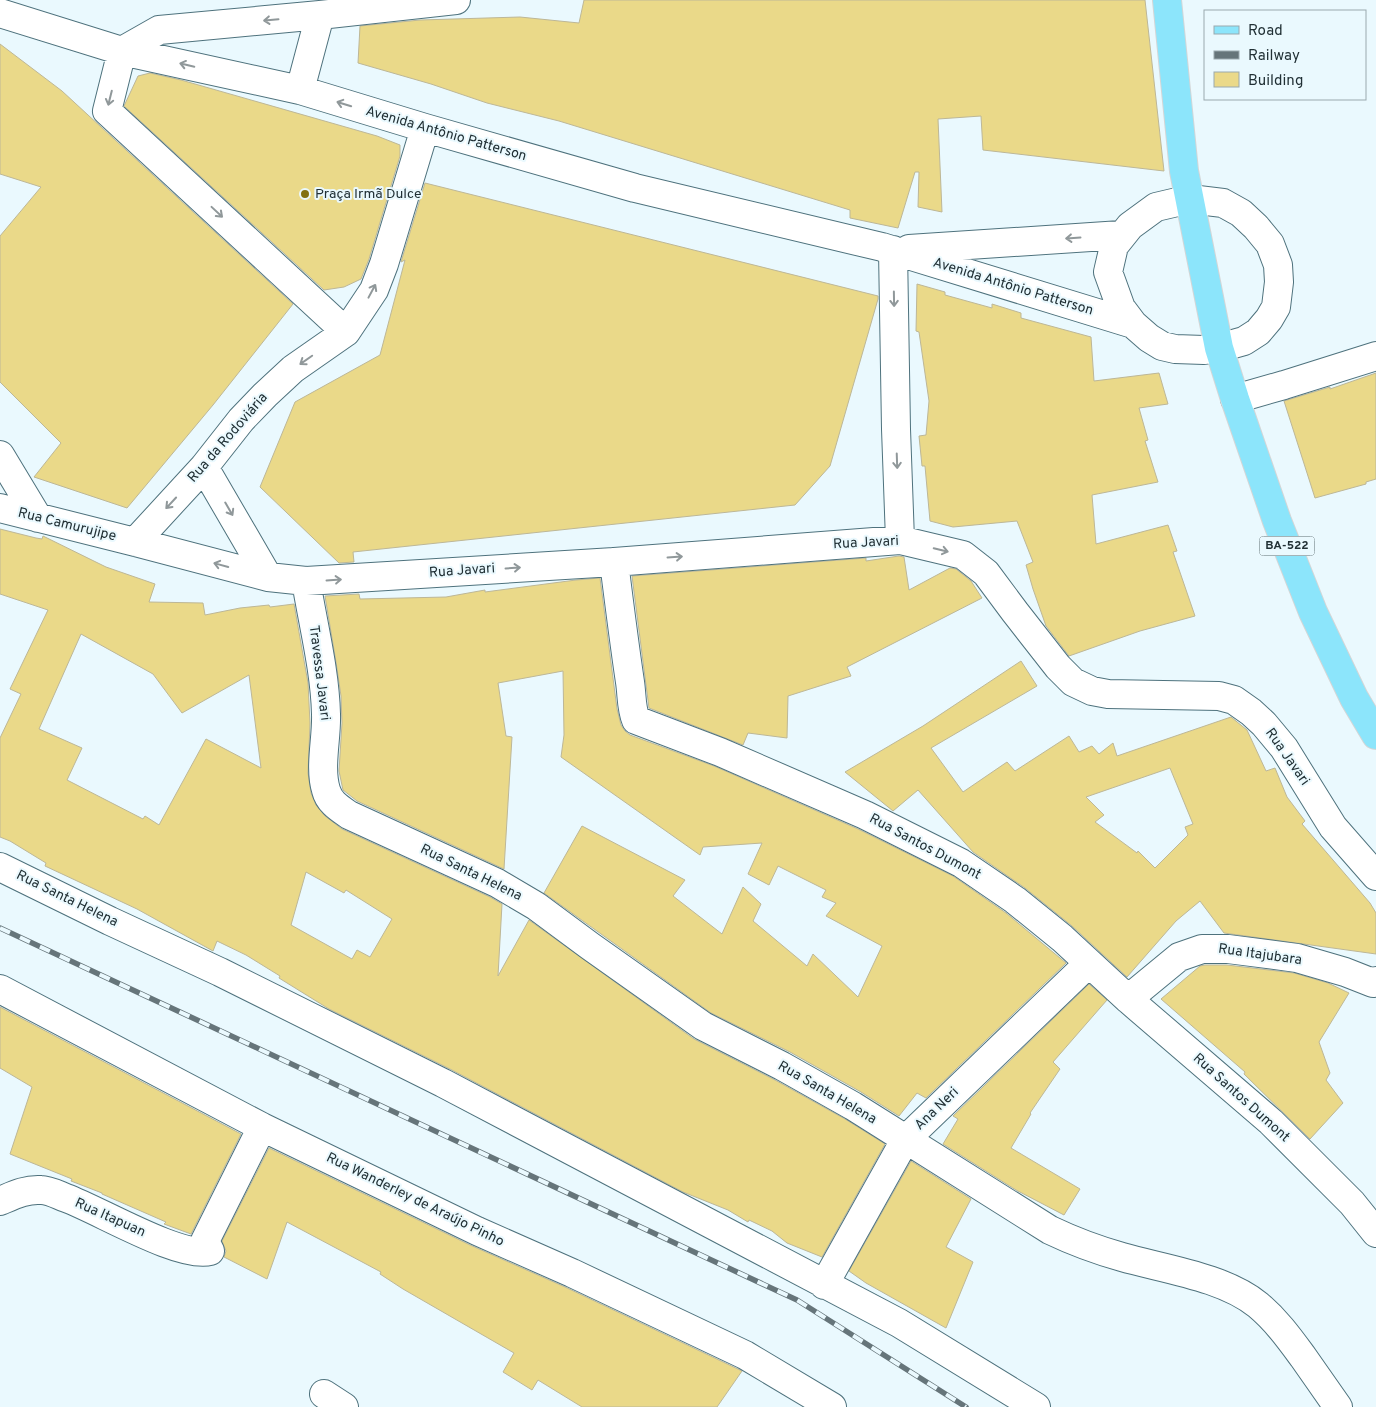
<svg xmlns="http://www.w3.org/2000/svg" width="1376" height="1407" font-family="Overpass,sans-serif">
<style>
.building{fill:#ead989;stroke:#bdb797;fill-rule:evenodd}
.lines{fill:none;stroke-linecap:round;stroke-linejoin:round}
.minor-casing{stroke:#4e727d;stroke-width:30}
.major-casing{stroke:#d3d6d7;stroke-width:30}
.minor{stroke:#fff;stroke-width:28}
.major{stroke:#8ce5fb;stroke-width:28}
.rail-casing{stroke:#66757a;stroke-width:5.5}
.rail{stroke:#eaf9fe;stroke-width:4;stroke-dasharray:11;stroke-linecap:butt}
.oneway{stroke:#90989a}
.poi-dot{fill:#827111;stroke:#eaf9fe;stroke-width:2}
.labels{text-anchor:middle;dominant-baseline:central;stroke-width:4;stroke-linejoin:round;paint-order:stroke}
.shield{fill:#eaf9fe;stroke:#5d6c71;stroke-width:1}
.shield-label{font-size:12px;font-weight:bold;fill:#213035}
.street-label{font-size:14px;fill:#213035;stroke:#eaf9fe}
.poi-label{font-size:14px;fill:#213035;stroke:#eaf9fe;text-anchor:start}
</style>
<rect width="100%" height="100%" fill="#eaf9fe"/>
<!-- building -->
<path class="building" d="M 584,0 L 1145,0 L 1164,171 L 983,150 L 981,116 L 938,119 L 942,212 L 918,207 L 919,172 L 915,172 L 898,228 L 850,218 L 850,210 L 559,121 L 487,103 L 431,84 L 358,63 L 360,26 L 420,20 L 520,17 L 579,23 Z
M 0,44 L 62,91 L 293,304 L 213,405 L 127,508 L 34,477 L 61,443 L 0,382 L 0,236 L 41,187 L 0,174 Z
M 150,73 L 181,80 L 377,136 L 400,145 L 400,156 L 369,259 L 361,279 L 344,287 L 324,290 L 124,106 L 138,76 Z
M 425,183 L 878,296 L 878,299 L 830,466 L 795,505 L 353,552 L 354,562 L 339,563 L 260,487 L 295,402 L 380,355 L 405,260 L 401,262 Z
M 917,284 L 945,292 L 945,295 L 992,308 L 992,304 L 1021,313 L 1021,318 L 1091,337 L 1094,381 L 1159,373 L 1168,404 L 1139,408 L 1148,440 L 1145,441 L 1158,482 L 1092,495 L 1096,544 L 1168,525 L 1177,551 L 1173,552 L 1195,616 L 1140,631 L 1069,656 L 1046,626 L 1033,589 L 1026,565 L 1033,562 L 1017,521 L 953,527 L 930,521 L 925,466 L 922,466 L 919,436 L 926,435 L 929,401 L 919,332 L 916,331 Z
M 1376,373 L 1376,479 L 1366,482 L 1366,484 L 1315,498 L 1284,401 L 1330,387 L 1330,389 Z
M 0,529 L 36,538 L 42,539 L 43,536 L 106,567 L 155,584 L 149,602 L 203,603 L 205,615 L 240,608 L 269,605 L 270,607 L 294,604 L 308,683 L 310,723 L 308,773 L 311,793 L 316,805 L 325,816 L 342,829 L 490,897 L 502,904 L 498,976 L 529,920 L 694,1039 L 775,1080 L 845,1119 L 885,1144 L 822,1257 L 787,1243 L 772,1231 L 749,1220 L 748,1222 L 728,1210 L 683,1192 L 450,1069 L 329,1009 L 279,978 L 280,976 L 246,955 L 217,941 L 213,951 L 137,909 L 45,866 L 46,863 L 10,841 L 0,837 L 0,738 L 21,694 L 10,689 L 48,610 L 0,594 ZM 81,634 L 153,674 L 182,713 L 249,675 L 261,768 L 206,739 L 159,825 L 145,816 L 143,819 L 67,780 L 82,748 L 39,729 ZM 306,872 L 344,893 L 346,890 L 392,919 L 370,957 L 357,950 L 352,959 L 291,925 Z
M 899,556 L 904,557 L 909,590 L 950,568 L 956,569 L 971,581 L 982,598 L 847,667 L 851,676 L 788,696 L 787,738 L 748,733 L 743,745 L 649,708 L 632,576 L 866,558 L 866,561 Z
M 600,578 L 617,709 L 621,725 L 625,731 L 630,735 L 714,766 L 858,829 L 953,876 L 1006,913 L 1066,963 L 926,1098 L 917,1093 L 899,1116 L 861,1092 L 790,1052 L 711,1013 L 544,893 L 582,826 L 685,880 L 673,896 L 722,934 L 743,887 L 761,904 L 753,921 L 807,966 L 813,954 L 858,997 L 882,946 L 826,916 L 836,903 L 822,897 L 826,890 L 778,866 L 769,885 L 748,874 L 762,843 L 703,847 L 700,855 L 561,757 L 564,735 L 563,671 L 498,683 L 506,736 L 512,737 L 504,869 L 357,801 L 343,790 L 339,771 L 342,723 L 341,696 L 336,662 L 325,596 L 359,594 L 360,599 L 446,597 L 485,590 L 485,592 L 576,580 Z
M 1021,661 L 1037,686 L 931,748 L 963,792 L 1007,762 L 1015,771 L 1069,736 L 1079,752 L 1092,746 L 1099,754 L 1113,743 L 1117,756 L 1231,717 L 1247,730 L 1266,771 L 1275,768 L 1287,797 L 1305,821 L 1302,824 L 1370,903 L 1376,913 L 1376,954 L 1224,933 L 1200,901 L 1176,921 L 1127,977 L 1072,926 L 1025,888 L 973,852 L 918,790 L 893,811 L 845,772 L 923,726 ZM 1170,768 L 1193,824 L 1185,827 L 1188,835 L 1155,868 L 1138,851 L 1137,853 L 1095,822 L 1104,815 L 1086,797 Z
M 1205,965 L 1227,965 L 1294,973 L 1328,983 L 1349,993 L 1319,1042 L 1330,1073 L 1326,1080 L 1343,1103 L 1310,1139 L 1244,1074 L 1245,1072 L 1161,999 L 1200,966 Z
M 1089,984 L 1107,1000 L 1053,1062 L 1060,1069 L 1030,1113 L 1031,1114 L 1011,1148 L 1080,1189 L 1064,1215 L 1016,1190 L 943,1144 L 958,1119 L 953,1116 Z
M 0,1007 L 241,1134 L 191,1234 L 164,1224 L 166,1222 L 102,1194 L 102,1193 L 71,1181 L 72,1179 L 10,1154 L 32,1087 L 0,1068 Z
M 269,1148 L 470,1245 L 565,1287 L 742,1371 L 717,1407 L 582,1407 L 538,1380 L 532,1390 L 503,1372 L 514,1353 L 403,1289 L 380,1274 L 381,1272 L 287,1222 L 267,1279 L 224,1257 L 226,1251 L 222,1241 Z
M 911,1161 L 971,1199 L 946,1247 L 973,1262 L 946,1328 L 866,1283 L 849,1271 Z"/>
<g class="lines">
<!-- minor casing -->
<g class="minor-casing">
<path id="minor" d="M 0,13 L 122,51 L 300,90 L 425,128 L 635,188 L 882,247 L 1133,324
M 122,51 L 107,111 L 346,332
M 122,51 L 159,30 L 320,15 L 456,0
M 300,90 L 320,15
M 1190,199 L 1223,203 L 1241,213 L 1256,227 L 1270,244 L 1278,265 L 1279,282 L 1276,307 L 1269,319 L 1258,332 L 1244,341 L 1219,348 L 1204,350 L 1175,349 L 1162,346 L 1149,338 L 1133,324 L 1121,308 L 1108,272 L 1114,246 L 1130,226 L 1156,207 Z
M 909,249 L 1121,235
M 893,250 L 896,429 L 900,540
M 1235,399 L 1284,385 L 1376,356
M 0,455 L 38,518
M 204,467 L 268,577
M 0,508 L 135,542 L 268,577 L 306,581 L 614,562 L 900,540 L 963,555 L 986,573 L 1015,612 L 1058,667 L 1073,682 L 1092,691 L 1108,694 L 1219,696 L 1234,700 L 1251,712 L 1264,724 L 1284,748 L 1333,827 L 1376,876
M 135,542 L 204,467 L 241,420 L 265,395 L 293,369 L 346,332 L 374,290 L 384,264 L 425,128
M 614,562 C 619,602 624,642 630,682 C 632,695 631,708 636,720 L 720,752 L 865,815 L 961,863 L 1015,900 L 1062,938 L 1128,999 L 1271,1122 L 1352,1203 L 1376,1233
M 306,581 C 313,624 325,671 326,714 C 327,738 319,767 326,790 C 329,802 339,808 349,815 L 497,883 L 536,906 L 590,946 L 703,1026 L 782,1066 L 853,1106 L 1050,1230 C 1073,1241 1097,1250 1122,1257 C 1164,1269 1224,1277 1258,1305 C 1276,1320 1289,1338 1303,1357 C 1315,1374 1326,1390 1338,1407
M 0,867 L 110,921 L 220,972 L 443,1083 L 899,1323 L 1036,1407
M 0,989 L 262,1127 L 477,1231 L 572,1273 L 745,1355 L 832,1407
M 1128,999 L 1179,957 L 1202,949 L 1228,949 L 1297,958 L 1345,972 L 1373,983 L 1376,981
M 0,1201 C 14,1195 26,1189 41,1190 C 49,1190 58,1195 66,1198 C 99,1210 180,1259 210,1251 L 205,1241 L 262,1127
M 824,1285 L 905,1140 L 1089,963
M 324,1394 L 344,1407"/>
</g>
<!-- major casing -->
<g class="major-casing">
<path id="major" d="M 1167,0 L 1184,171 L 1219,348 L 1235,399 L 1277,521 L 1313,612 L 1354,698 L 1376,735"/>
</g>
<!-- minor -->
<use href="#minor" class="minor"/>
<!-- major -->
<use href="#major" class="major"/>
<!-- rail casing -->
<g class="rail-casing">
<path id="rail" d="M 0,928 L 797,1300 L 966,1407"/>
</g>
<!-- rail -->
<use href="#rail" class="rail"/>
</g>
<!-- one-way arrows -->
<defs><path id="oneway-shaft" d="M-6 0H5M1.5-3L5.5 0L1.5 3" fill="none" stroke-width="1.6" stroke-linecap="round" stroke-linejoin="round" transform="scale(1.25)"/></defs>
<g class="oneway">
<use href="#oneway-shaft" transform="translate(271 20) rotate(175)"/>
<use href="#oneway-shaft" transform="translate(187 65) rotate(-167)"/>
<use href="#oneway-shaft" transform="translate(110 98) rotate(104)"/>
<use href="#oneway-shaft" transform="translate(344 104) rotate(-163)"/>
<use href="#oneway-shaft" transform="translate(217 212) rotate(43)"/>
<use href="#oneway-shaft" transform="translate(1073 238) rotate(176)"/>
<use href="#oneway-shaft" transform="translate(372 291) rotate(-62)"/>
<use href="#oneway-shaft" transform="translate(894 299) rotate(89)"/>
<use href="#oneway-shaft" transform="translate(306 360) rotate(145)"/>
<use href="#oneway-shaft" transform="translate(897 461) rotate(88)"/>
<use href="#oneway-shaft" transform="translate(171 503) rotate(133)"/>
<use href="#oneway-shaft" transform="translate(229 509) rotate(60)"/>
<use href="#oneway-shaft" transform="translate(941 550) rotate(14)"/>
<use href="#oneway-shaft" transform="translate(675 557) rotate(-4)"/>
<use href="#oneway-shaft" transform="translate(221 565) rotate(-165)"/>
<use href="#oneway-shaft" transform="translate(513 568) rotate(-4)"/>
<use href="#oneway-shaft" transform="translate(334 580) rotate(-4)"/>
</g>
<!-- markers -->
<circle class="poi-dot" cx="305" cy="194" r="5"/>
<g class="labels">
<!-- shield labels -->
<rect class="shield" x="1259.5" y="536.5" width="55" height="19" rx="4"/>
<g class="shield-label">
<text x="1287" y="546">BA-522</text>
</g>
<!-- street labels -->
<g class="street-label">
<text transform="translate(446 134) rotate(16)">Avenida Antônio Patterson</text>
<text transform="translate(1013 287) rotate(17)">Avenida Antônio Patterson</text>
<text transform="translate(228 438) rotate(-49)">Rua da Rodoviária</text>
<text transform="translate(67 525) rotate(14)">Rua Camurujipe</text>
<text transform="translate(866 543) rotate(-3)">Rua Javari</text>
<text transform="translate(462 571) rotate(-4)">Rua Javari</text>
<text transform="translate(319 673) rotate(83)">Travessa Javari</text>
<text transform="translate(1287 757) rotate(55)">Rua Javari</text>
<text transform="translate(925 847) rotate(28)">Rua Santos Dumont</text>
<text transform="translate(471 873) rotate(26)">Rua Santa Helena</text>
<text transform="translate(67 899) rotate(26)">Rua Santa Helena</text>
<text transform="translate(1260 955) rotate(8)">Rua Itajubara</text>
<text transform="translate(827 1093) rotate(30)">Rua Santa Helena</text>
<text transform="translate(1241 1098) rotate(42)">Rua Santos Dumont</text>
<text transform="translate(937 1109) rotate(-44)">Ana Neri</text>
<text transform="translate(415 1200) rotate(26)">Rua Wanderley de Araújo Pinho</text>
<text transform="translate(110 1218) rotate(24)">Rua Itapuan</text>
</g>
<!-- poi labels -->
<g class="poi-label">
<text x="315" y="194">Praça Irmã Dulce</text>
</g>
</g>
<!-- legend -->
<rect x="1204" y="10" width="162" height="90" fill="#eaf9fe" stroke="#9aa9ae"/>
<rect x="1214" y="26" width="25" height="8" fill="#8ce5fb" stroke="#9aa9ae"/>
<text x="1248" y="35" font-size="15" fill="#213035">Road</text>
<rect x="1214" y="51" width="25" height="8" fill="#66757a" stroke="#9aa9ae"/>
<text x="1248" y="60" font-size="15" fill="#213035">Railway</text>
<rect x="1214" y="72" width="25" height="15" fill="#ead989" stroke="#9aa9ae"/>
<text x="1248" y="85" font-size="15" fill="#213035">Building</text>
</svg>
